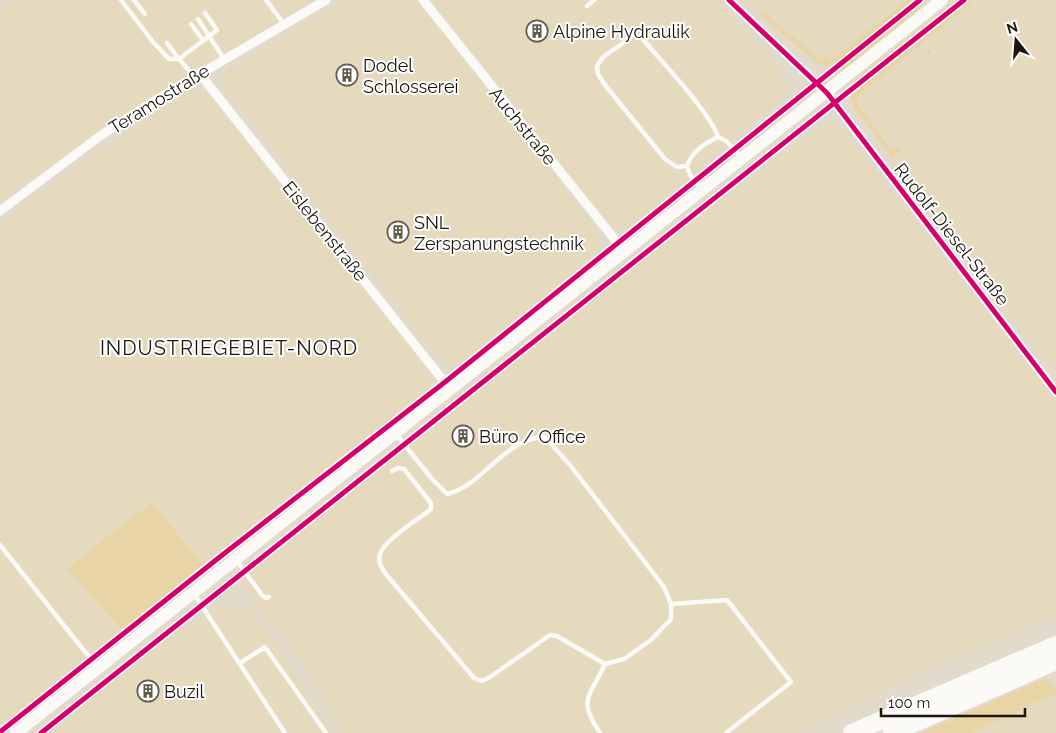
<svg xmlns="http://www.w3.org/2000/svg" width="1056" height="733" font-family="Raleway,sans-serif">
<style>
.built{fill:#e5d9be}
.green{fill:#e8d4a5}
.lines{fill:none;stroke-linecap:round;stroke-linejoin:round}
.path{stroke:#d2cfca;stroke-width:2;stroke-dasharray:4 2.5;stroke-linecap:butt}
.lane{stroke:#fbfaf7;stroke-width:4.5}
.street{stroke:#fbfaf7;stroke-width:9}
.secondary{stroke:#fbfaf7;stroke-width:12}
.highway{stroke:#fbfaf7;stroke-width:18}
.cycleway-casing{stroke:#fff;stroke-width:8}
.cycleway{stroke:#d6006c;stroke-width:5}
.labels{text-anchor:middle;dominant-baseline:central;stroke-width:4;stroke-linejoin:round;paint-order:stroke}
.poi-label{font-size:18px;fill:#1b160b;stroke:#fff;text-anchor:start}
.street-label{font-size:18px;fill:#1b160b;stroke:#fff}
.quarter-label{font-size:20px;letter-spacing:1px;fill:#1b160b;stroke:#fff}
</style>
<rect width="100%" height="100%" fill="#e2dbcb"/>
<!-- built -->
<path class="built" d="M 13,0 L 315,0 L 222,54 L 109,124 L 0,202 L 0,11 Z
M 344,0 L 417,0 L 544,161 L 594,227 L 601,244 L 600,251 L 461,362 L 451,364 L 439,358 L 224,88 L 222,79 L 227,69 Z
M 432,0 L 714,0 L 763,49 L 779,68 L 789,86 L 788,91 L 780,100 L 746,127 L 677,190 L 632,225 L 617,229 L 586,197 Z
M 743,0 L 917,0 L 842,59 L 826,67 L 815,62 Z
M 968,0 L 1056,0 L 1056,374 L 851,101 L 851,96 L 859,86 Z
M 198,89 L 207,93 L 266,166 L 421,362 L 432,384 L 430,388 L 0,726 L 0,222 L 97,151 L 191,91 Z
M 821,125 L 840,128 L 857,147 L 1056,400 L 1056,616 L 897,682 L 795,733 L 341,733 L 328,705 L 298,658 L 241,584 L 243,574 L 390,456 L 775,158 Z
M 223,604 L 251,610 L 280,648 L 332,733 L 51,733 L 181,628 L 203,613 Z
M 1056,693 L 1056,733 L 972,733 L 1033,704 Z"/>
<!-- green -->
<path class="green" d="M 908,0 L 916,1 L 842,59 L 826,67 L 815,62 L 760,15 L 763,11 L 820,60 L 826,56 L 830,61 Z
M 956,0 L 961,0 L 853,85 L 858,77 Z
M 968,0 L 973,1 L 857,96 L 857,104 L 892,151 L 898,147 L 901,151 L 892,158 L 854,107 L 851,96 L 859,86 Z
M 918,6 L 920,9 L 842,71 L 840,69 Z
M 151,503 L 203,564 L 122,630 L 67,569 Z
M 1046,678 L 1056,690 L 1056,693 L 972,733 L 921,733 Z"/>
<g class="lines">
<!-- path -->
<path class="path" d="M 927,51 L 931,55"/>
<!-- lane -->
<path class="lane" d="M 121,0 L 153,42 L 169,59 L 179,59 L 194,76
M 134,0 L 145,14
M 266,0 L 284,24
M 587,6 L 594,0
M 198,19 L 224,59
M 191,24 L 203,40
M 167,43 L 179,59 L 217,30 L 205,13
M 687,166 L 677,167 L 665,159 L 605,85 L 598,74 L 597,66 L 603,57 L 633,36 L 641,37 C 660,60 710,112 718,137
M 701,189 L 690,175 L 687,166 C 692,151 704,144 718,137 L 726,141 L 741,157
M 396,434 L 432,479 L 447,494 C 484,485 504,438 545,437 L 570,465 L 664,587 L 671,604 L 671,619 L 651,640 L 624,659 L 605,664
M 392,471 L 398,468 L 404,469 L 431,503 L 431,509 C 419,519 384,540 380,554 C 378,562 381,567 385,573 L 474,678 L 482,681 L 490,677 L 550,635 L 557,636 L 605,664 C 590,697 577,699 600,733
M 0,545 L 97,667
M 237,561 L 262,595 L 266,598 L 269,597
M 194,594 L 285,733
M 671,604 L 727,600 L 791,682 L 726,733
M 240,663 L 265,647 L 326,733"/>
<!-- street -->
<path class="street" d="M 423,0 L 624,251
M 729,0 L 827,93 L 1056,392
M 199,73 L 450,389
M 0,211 L 100,136 L 149,104 L 326,0"/>
<!-- secondary -->
<path class="secondary" d="M 16,733 L 942,0"/>
<!-- highway -->
<path class="highway" d="M 852,733 L 1056,645
M 892,733 L 1056,661"/>
<!-- cycleway casing -->
<g class="cycleway-casing">
<path id="cycleway" d="M 729,0 L 827,93 L 1056,392
M 0,732 L 221,556 L 445,382 L 920,0
M 41,733 L 964,0"/>
</g>
<!-- cycleway -->
<use href="#cycleway" class="cycleway"/>
</g>
<!-- icons -->
<defs>
<g id="building-ring" transform="scale(1.125)"><circle r="9.5" fill="#fff" stroke="#615b4e" stroke-width="1.5"/><path d="M-4-6H4V6H1V3H-1V6H-4ZM-2.5-4.3h1.7v1.8h-1.7ZM.8-4.3h1.7v1.8H.8ZM-2.5-1h1.7V.8h-1.7ZM.8-1h1.7V.8H.8Z" fill="#615b4e"/></g>
</defs>
<g fill-rule="evenodd">
<use href="#building-ring" x="537" y="31"/>
<use href="#building-ring" x="347" y="75"/>
<use href="#building-ring" x="398" y="232"/>
<use href="#building-ring" x="463" y="436"/>
<use href="#building-ring" x="148" y="691"/>
</g>
<g class="labels">
<!-- poi labels -->
<g class="poi-label">
<text x="553" y="31">Alpine Hydraulik</text>
<text x="363" y="65">Dodel<tspan x="363" dy="21">Schlosserei</tspan></text>
<text x="414" y="222">SNL<tspan x="414" dy="21">Zerspanungstechnik</tspan></text>
<text x="479" y="436">Büro / Office</text>
<text x="164" y="691">Buzil</text>
</g>
<!-- street labels -->
<g class="street-label">
<text transform="translate(159 99) rotate(-32)">Teramostraße</text>
<text transform="translate(523 126) rotate(51)">Auchstraße</text>
<text transform="translate(325 231) rotate(51)">Eislebenstraße</text>
<text transform="translate(952 234) rotate(52)">Rudolf-Diesel-Straße</text>
</g>
<!-- quarter labels -->
<g class="quarter-label">
<text x="229" y="348">INDUSTRIEGEBIET-NORD</text>
</g>
</g>
<!-- north arrow -->
<g transform="translate(1016 40) rotate(343)" stroke="#ffffff" stroke-width="4" paint-order="stroke">
<path d="M0-4L9 19L0 12L-9 19Z" fill="#1b160b"/>
<text y="-8" font-size="14" font-weight="bold" text-anchor="middle" fill="#1b160b">N</text>
</g>
<!-- scale -->
<path d="M881 708v8h144v-8" fill="none" stroke="#1b160b" stroke-width="2.5"/>
<text x="888" y="708" font-size="15" fill="#1b160b" stroke="#ffffff" stroke-width="4" paint-order="stroke">100 m</text>
</svg>
